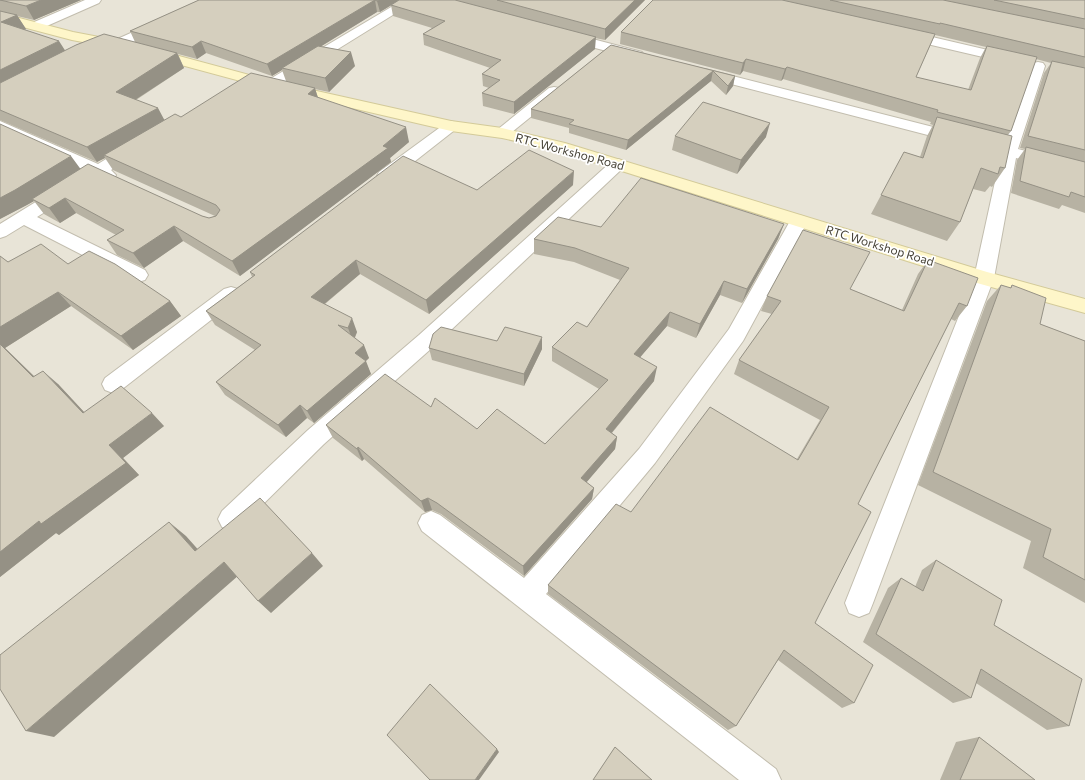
<svg xmlns="http://www.w3.org/2000/svg" width="1085" height="780" font-family="Commissioner,sans-serif">
<style>
.residential{fill:#e8e4d7}
.lines{fill:none;stroke-linecap:round;stroke-linejoin:round}
.street-casing{stroke:#c2bdae;stroke-width:2}
.secondary-casing{stroke:#d3ca99;stroke-width:2}
.street{fill:#fff;fill-rule:evenodd}
.secondary{fill:#fef6c9;fill-rule:evenodd}
.wall{fill:#b7b2a3;fill-rule:evenodd}
.shaded-wall{fill:#959185}
.building{fill:#d5cfbe;stroke:#959185}
.labels{text-anchor:middle;dominant-baseline:central;stroke-width:3.5;stroke-linejoin:round;paint-order:stroke}
.far-street-label{font-size:12px;fill:#474337;stroke:#fff}
</style>
<rect width="100%" height="100%" fill="#f4f2e8"/>
<!-- residential -->
<path class="residential" d="M 0,0 L 1085,0 L 1085,780 L 0,780 Z"/>
<g class="lines">
<!-- street casing -->
<g class="street-casing">
<path id="street" d="M 85,0 L 101,0 L 99,3 L 40,29 L 32,29 L 30,26 L 32,23 Z
M 204,0 L 220,0 L 218,3 L 123,47 L 113,47 L 111,44 L 113,41 Z
M 403,0 L 417,0 L 275,88 L 265,88 L 263,85 L 265,82 Z
M 902,30 L 1018,57 L 1020,60 L 1018,63 L 1013,64 L 897,37 L 896,34 Z
M 566,32 L 642,52 L 644,55 L 642,58 L 637,59 L 561,39 L 560,36 Z
M 1038,62 L 1043,63 L 1045,66 L 1018,149 L 1085,166 L 1085,176 L 1016,158 L 994,278 L 873,603 L 869,613 L 859,617 L 849,613 L 845,603 L 974,278 L 1001,154 L 700,76 L 698,73 L 700,70 L 705,69 L 1004,145 L 1031,66 L 1033,63 Z
M 554,87 L 559,88 L 561,91 L 559,94 L 507,136 L 497,136 L 494,133 L 497,130 L 549,88 Z
M 0,121 L 98,164 L 129,145 L 141,145 L 143,148 L 141,151 L 111,170 L 116,175 L 114,179 L 108,180 L 100,177 L 37,217 L 145,270 L 148,275 L 145,280 L 138,282 L 131,280 L 24,225 L 6,236 L 0,238 L 0,224 L 86,171 L 0,132 Z
M 451,121 L 456,123 L 459,126 L 456,129 L 391,180 L 385,181 L 379,180 L 377,176 L 379,172 L 446,123 Z
M 618,159 L 624,161 L 626,164 L 624,167 L 433,347 L 324,444 L 240,527 L 231,531 L 222,527 L 218,519 L 222,511 L 308,430 L 419,335 L 612,161 Z
M 799,215 L 805,217 L 808,221 L 743,341 L 655,463 L 546,594 L 776,769 L 781,780 L 739,780 L 422,531 L 418,523 L 422,515 L 431,511 L 440,515 L 524,578 L 639,449 L 729,329 L 790,221 L 793,217 Z
M 231,287 L 238,289 L 241,294 L 238,299 L 121,390 L 113,393 L 105,390 L 102,384 L 105,378 L 224,289 Z"/>
</g>
<!-- secondary casing -->
<g class="secondary-casing">
<path id="secondary" d="M 0,13 L 73,32 L 125,42 L 127,45 L 120,49 L 72,40 L 0,21 Z
M 153,49 L 272,81 L 451,121 L 502,128 L 565,143 L 987,272 L 1085,299 L 1085,313 L 977,283 L 555,150 L 502,138 L 451,131 L 270,89 L 148,56 L 146,53 L 148,50 Z"/>
</g>
<!-- street -->
<use href="#street" class="street"/>
<!-- secondary -->
<use href="#secondary" class="secondary"/>
</g>
<!-- wall -->
<path class="wall" d="M 0,0 L 81,0 L 34,20 L 17,16 L 26,29 L 25,30 L 65,51 L 135,42 L 130,31 L 199,0 L 645,0 L 605,40 L 595,38 L 595,49 L 514,114 L 483,106 L 482,93 L 489,88 L 483,86 L 482,74 L 490,68 L 424,45 L 423,34 L 432,28 L 393,16 L 391,5 L 380,12 L 377,12 L 320,47 L 355,66 L 329,92 L 315,89 L 318,97 L 409,142 L 390,158 L 391,162 L 240,276 L 183,241 L 144,268 L 117,255 L 107,240 L 116,235 L 76,213 L 60,223 L 44,214 L 34,201 L 0,219 L 0,124 L 80,169 L 202,216 L 209,218 L 215,216 L 113,170 L 105,158 L 97,162 L 0,120 ZM 206,53 L 272,76 L 282,70 L 286,81 L 181,117 L 165,120 L 136,100 L 184,68 L 178,54 L 197,59 Z
M 653,0 L 1085,0 L 1085,213 L 1062,205 L 1059,209 L 1011,193 L 1017,160 L 1025,149 L 1020,148 L 1044,73 L 1051,63 L 1036,59 L 1011,131 L 1008,135 L 1005,168 L 992,187 L 990,186 L 985,192 L 973,189 L 960,222 L 947,241 L 871,214 L 904,152 L 920,157 L 927,136 L 933,125 L 930,124 L 931,122 L 783,79 L 781,81 L 743,71 L 740,75 L 620,44 L 621,32 ZM 935,35 L 986,47 L 980,58 L 968,90 L 916,77 Z
M 611,45 L 735,76 L 733,86 L 726,95 L 711,81 L 626,150 L 569,133 L 569,128 L 531,118 L 531,109 Z
M 675,136 L 766,137 L 737,174 L 672,150 Z
M 573,185 L 429,314 L 360,274 L 325,304 L 357,332 L 355,338 L 369,358 L 365,361 L 371,374 L 314,423 L 307,418 L 286,437 L 225,395 L 216,382 L 255,350 L 215,325 L 206,311 L 252,277 L 250,272 L 477,190 Z
M 784,224 L 778,239 L 742,303 L 720,295 L 696,338 L 667,326 L 640,357 L 654,381 L 612,433 L 617,437 L 615,449 L 586,482 L 594,488 L 592,499 L 524,576 L 441,514 L 432,510 L 425,512 L 364,459 L 362,461 L 333,438 L 326,425 L 431,407 L 477,429 L 545,444 L 599,389 L 552,361 L 552,347 L 587,327 L 620,280 L 574,262 L 534,254 L 534,239 L 601,227 Z
M 0,256 L 8,262 L 68,264 L 170,301 L 181,316 L 133,350 L 71,306 L 5,348 L 34,376 L 58,384 L 84,412 L 164,426 L 123,458 L 139,475 L 59,535 L 56,533 L 0,577 Z
M 928,260 L 967,306 L 955,321 L 951,319 L 858,504 L 815,623 L 854,703 L 842,708 L 778,660 L 736,726 L 728,730 L 548,594 L 548,585 L 631,512 L 797,459 L 820,420 L 734,374 L 739,360 L 772,314 L 761,311 L 767,296 L 850,289 L 902,310 L 918,274 Z
M 1001,285 L 1010,288 L 1012,285 L 1040,324 L 1085,341 L 1085,603 L 1023,568 L 1031,541 L 918,485 L 987,301 Z
M 497,341 L 542,349 L 524,386 L 432,360 L 429,348 Z
M 936,560 L 994,625 L 1069,726 L 1047,730 L 976,683 L 971,698 L 953,703 L 863,642 L 888,588 L 901,578 L 915,587 L 922,570 Z
M 979,737 L 1035,780 L 940,780 L 956,742 Z
M 615,747 L 652,780 L 593,780 Z"/>
<!-- shaded-wall -->
<path class="shaded-wall" d="M 41,0 L 81,0 L 34,20 L 26,6 Z
M 375,0 L 377,12 L 284,69 L 282,68 L 282,70 L 272,76 L 267,64 Z
M 379,0 L 400,0 L 380,12 L 377,1 Z
M 635,0 L 645,0 L 605,40 L 605,29 Z
M 17,15 L 26,29 L 10,36 L 1,22 Z
M 596,37 L 595,49 L 514,114 L 514,102 Z
M 59,41 L 68,55 L 0,89 L 0,70 Z
M 201,41 L 206,53 L 197,59 L 192,47 Z
M 351,52 L 355,66 L 329,92 L 325,78 Z
M 177,53 L 184,68 L 124,107 L 116,92 Z
M 746,59 L 743,71 L 740,75 L 743,63 Z
M 787,67 L 783,79 L 781,81 L 785,69 Z
M 713,71 L 711,81 L 626,150 L 628,140 Z
M 735,76 L 733,86 L 726,95 L 728,86 Z
M 315,88 L 319,102 L 308,94 Z
M 158,108 L 166,123 L 104,155 L 105,158 L 97,162 L 87,147 Z
M 770,123 L 766,137 L 737,174 L 741,160 Z
M 406,127 L 409,142 L 390,158 L 391,162 L 240,276 L 232,261 L 383,146 Z
M 71,156 L 82,171 L 32,199 L 34,201 L 27,205 L 0,219 L 0,198 Z
M 574,171 L 573,185 L 429,314 L 426,300 Z
M 65,198 L 76,213 L 60,223 L 49,208 Z
M 784,224 L 778,239 L 742,303 L 747,289 Z
M 174,226 L 183,241 L 144,268 L 133,253 Z
M 356,260 L 360,274 L 317,310 L 311,297 Z
M 724,281 L 720,295 L 696,338 L 700,324 Z
M 58,292 L 71,306 L 5,348 L 48,390 L 33,377 L 0,344 L 0,327 Z
M 170,301 L 181,316 L 133,350 L 121,336 Z
M 670,312 L 667,326 L 631,368 L 634,354 Z
M 352,318 L 357,332 L 353,341 L 348,328 Z
M 542,337 L 542,349 L 524,386 L 524,374 Z
M 364,345 L 369,358 L 362,365 L 366,361 L 371,374 L 314,423 L 307,411 L 355,353 Z
M 657,367 L 654,381 L 604,442 L 606,429 Z
M 43,371 L 58,384 L 97,426 L 83,413 Z
M 300,405 L 307,418 L 286,437 L 278,425 Z
M 152,413 L 164,426 L 123,458 L 139,475 L 59,535 L 56,533 L 0,577 L 0,552 L 109,445 Z
M 617,437 L 615,449 L 580,490 L 581,478 Z
M 358,447 L 364,459 L 362,461 L 357,449 Z
M 594,488 L 592,499 L 524,576 L 523,566 Z
M 428,498 L 432,510 L 425,512 L 421,501 Z
M 169,522 L 186,536 L 211,564 L 195,551 Z
M 312,553 L 323,566 L 271,613 L 258,601 Z
M 224,562 L 239,575 L 54,737 L 26,731 Z
M 497,749 L 499,752 L 479,780 L 475,780 Z"/>
<!-- building -->
<path class="building" d="M 0,0 L 41,0 L 26,6 Z
M 199,0 L 379,0 L 377,1 L 375,0 L 267,64 L 201,41 L 192,47 L 130,31 Z
M 399,0 L 455,0 L 596,37 L 514,102 L 482,93 L 500,80 L 482,74 L 501,60 L 423,34 L 445,21 L 391,5 Z
M 497,0 L 635,0 L 605,29 Z
M 653,0 L 782,0 L 935,34 L 916,77 L 971,90 L 987,46 L 1037,57 L 1011,131 L 937,112 L 938,110 L 787,67 L 785,69 L 746,59 L 743,63 L 621,32 Z
M 830,0 L 943,0 L 1085,29 L 1085,57 L 940,23 L 940,24 Z
M 994,0 L 1085,0 L 1085,19 Z
M 0,11 L 17,15 L 1,22 L 59,41 L 0,70 Z
M 104,34 L 177,53 L 116,92 L 158,108 L 87,147 L 0,110 L 0,83 L 76,45 Z
M 611,45 L 735,76 L 728,86 L 713,71 L 628,140 L 569,124 L 574,120 L 531,109 Z
M 318,46 L 351,52 L 325,78 L 282,68 Z
M 1052,61 L 1085,68 L 1085,150 L 1028,136 Z
M 251,73 L 315,88 L 308,94 L 406,127 L 383,146 L 388,148 L 232,261 L 174,226 L 133,253 L 107,240 L 124,230 L 65,198 L 49,208 L 32,199 L 88,164 L 202,216 L 209,218 L 216,216 L 220,210 L 216,205 L 104,155 L 175,114 L 181,117 Z
M 703,102 L 770,123 L 741,160 L 675,136 Z
M 937,117 L 1012,136 L 1005,168 L 1000,167 L 998,174 L 981,168 L 960,222 L 881,195 L 904,152 L 923,158 Z
M 0,124 L 71,156 L 15,190 L 0,198 Z
M 1026,147 L 1085,162 L 1085,197 L 1071,192 L 1069,197 L 1020,181 Z
M 529,150 L 574,171 L 426,300 L 356,260 L 311,297 L 352,318 L 348,328 L 338,325 L 364,345 L 355,353 L 366,361 L 307,411 L 300,405 L 278,425 L 216,382 L 261,345 L 206,311 L 255,275 L 250,272 L 403,156 L 477,190 Z
M 641,178 L 784,224 L 747,289 L 724,281 L 700,324 L 670,312 L 634,354 L 657,367 L 606,429 L 617,437 L 581,478 L 594,488 L 523,566 L 437,503 L 428,498 L 421,501 L 358,447 L 357,449 L 326,425 L 385,374 L 431,407 L 435,398 L 477,429 L 497,409 L 545,444 L 608,380 L 552,347 L 577,322 L 587,327 L 629,268 L 575,248 L 534,239 L 558,217 L 601,227 Z
M 803,230 L 870,252 L 850,289 L 904,311 L 928,260 L 978,278 L 967,306 L 959,303 L 858,504 L 871,512 L 815,623 L 873,665 L 854,703 L 784,650 L 736,726 L 548,585 L 616,504 L 631,512 L 710,407 L 798,460 L 829,407 L 739,360 L 781,301 L 767,296 Z
M 41,244 L 68,264 L 89,251 L 115,264 L 170,301 L 121,336 L 58,292 L 0,327 L 0,256 L 8,262 Z
M 1001,285 L 1011,288 L 1012,285 L 1046,298 L 1040,324 L 1085,341 L 1085,580 L 1043,557 L 1051,529 L 933,472 Z
M 441,327 L 497,341 L 505,327 L 542,337 L 524,374 L 429,348 L 433,334 Z
M 0,344 L 33,377 L 43,371 L 83,413 L 121,386 L 152,413 L 109,445 L 126,463 L 41,524 L 39,521 L 0,552 Z
M 260,498 L 312,553 L 258,601 L 224,562 L 26,731 L 0,689 L 0,655 L 169,522 L 195,551 Z
M 936,560 L 1002,600 L 994,625 L 1082,679 L 1069,726 L 981,669 L 971,698 L 876,634 L 901,578 L 923,591 Z
M 430,684 L 497,749 L 475,780 L 430,780 L 387,735 Z
M 979,737 L 1035,780 L 960,780 Z
M 615,747 L 652,780 L 593,780 Z"/>
<g class="labels">
<!-- far-street labels -->
<g class="far-street-label">
<text transform="translate(570 151) rotate(15)">RTC Workshop Road</text>
<text transform="translate(880 245) rotate(17)">RTC Workshop Road</text>
</g>
</g>
</svg>
